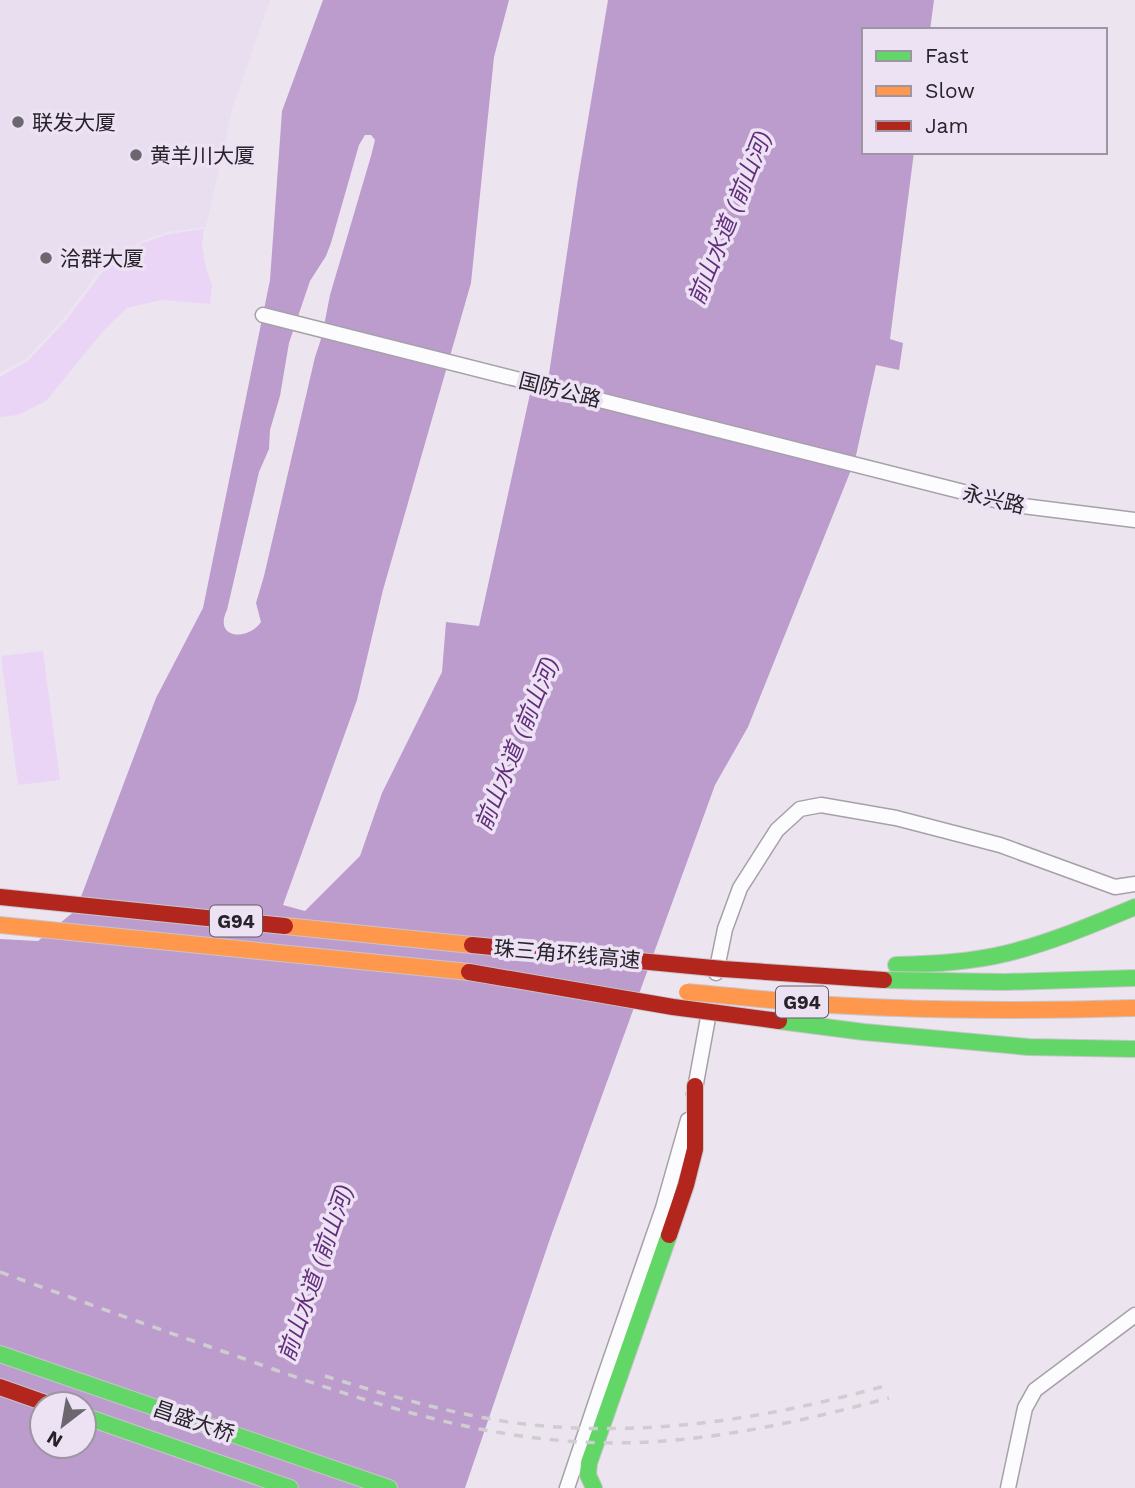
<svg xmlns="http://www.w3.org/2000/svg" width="1135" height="1488" font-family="'Work Sans','Noto Sans SC',sans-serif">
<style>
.built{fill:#e9ddf0}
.green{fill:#ead5f6}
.water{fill:#bc9ccc;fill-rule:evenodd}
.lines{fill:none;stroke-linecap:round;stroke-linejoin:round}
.street-casing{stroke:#a6a0a8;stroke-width:17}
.fast-casing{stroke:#c8c5cb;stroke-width:18}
.slow-casing{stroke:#c8c5cb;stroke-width:18}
.jam-casing{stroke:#c8c5cb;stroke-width:18}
.street{stroke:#fcfbfd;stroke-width:14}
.fast{stroke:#63d668;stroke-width:16}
.slow{stroke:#ff974d;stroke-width:16}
.jam{stroke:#b3261e;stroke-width:16}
.rail{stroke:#cfcdd0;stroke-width:3.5;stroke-dasharray:9 9;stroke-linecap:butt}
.fast-bridge-casing{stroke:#c8c5cb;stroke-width:18;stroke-linecap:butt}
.slow-bridge-casing{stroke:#c8c5cb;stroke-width:18;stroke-linecap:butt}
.jam-bridge-casing{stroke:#c8c5cb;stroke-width:18;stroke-linecap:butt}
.fast-bridge{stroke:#63d668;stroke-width:16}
.slow-bridge{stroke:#ff974d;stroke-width:16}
.jam-bridge{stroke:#b3261e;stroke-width:16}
.poi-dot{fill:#6c676f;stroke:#ede1f4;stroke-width:2.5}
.labels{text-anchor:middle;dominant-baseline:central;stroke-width:7;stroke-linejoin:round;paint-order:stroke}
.shield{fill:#ede1f4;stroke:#625c67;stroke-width:2}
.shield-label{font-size:19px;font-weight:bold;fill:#27232a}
.poi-label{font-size:21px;fill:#27232a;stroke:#ede1f4;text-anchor:start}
.street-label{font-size:21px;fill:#27232a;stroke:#ede1f4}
.water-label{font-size:23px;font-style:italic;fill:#622d7b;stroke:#ede1f4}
</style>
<rect width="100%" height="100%" fill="#ece5f0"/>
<!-- built -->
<path class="built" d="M 0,0 L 270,0 L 232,110 L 206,227 L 167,232 L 142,241 L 125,250 L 102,268 L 65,317 L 26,359 L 0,373 Z"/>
<!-- green -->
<path class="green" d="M 204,229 L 202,245 L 206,268 L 212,285 L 210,304 L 161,300 L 127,308 L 105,329 L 46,401 L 18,415 L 0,417 L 0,377 L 28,361 L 67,319 L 104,270 L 126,253 L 143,243 L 169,234 Z
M 43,651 L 60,780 L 18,785 L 1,656 Z"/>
<!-- water -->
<path class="water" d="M 323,0 L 509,0 L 494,57 L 471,283 L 383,590 L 357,700 L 283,905 L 305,911 L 360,856 L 382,793 L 442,672 L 446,622 L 479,626 L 530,394 L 549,374 L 578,179 L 608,0 L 934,0 L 930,30 L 864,30 L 864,152 L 914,152 L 890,339 L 903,343 L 899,370 L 876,365 L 855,460 L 748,727 L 715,785 L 552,1233 L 465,1488 L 0,1488 L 0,939 L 38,941 L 76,910 L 156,698 L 203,608 L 270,280 L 282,111 ZM 365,135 L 371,135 L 375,140 L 371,156 L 330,295 L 322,336 L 315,357 L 264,576 L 256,603 L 261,622 C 247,642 213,638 227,610 L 259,472 L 269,449 L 270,430 L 280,396 L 289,343 L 310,281 L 326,256 L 331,243 L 359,145 ZM 42,1404 L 84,1404 L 84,1446 L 42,1446 Z"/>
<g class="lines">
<!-- street casing -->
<g class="street-casing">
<path id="street" d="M 263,315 L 1015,505 L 1135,520
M 716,973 L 725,929 L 740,888 L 777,830 L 800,809 L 821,805 L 896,818 L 1000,845 L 1115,887 L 1135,884
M 694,1094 L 710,1007
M 567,1488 L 604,1378 L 663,1208 L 688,1120
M 1008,1488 L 1025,1408 L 1035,1390 L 1135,1315"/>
</g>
<!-- fast casing -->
<g class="fast-casing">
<path id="fast" d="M 896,965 C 934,964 972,962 1008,953 C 1052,942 1094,924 1135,907
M 0,1354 L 389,1488
M 84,1416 L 290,1488
M 594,1488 L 588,1475 L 589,1463 L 669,1235"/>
</g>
<!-- slow casing -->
<g class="slow-casing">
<path id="slow" d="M 0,925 L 469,972
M 285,926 L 472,945"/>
</g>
<!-- jam casing -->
<g class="jam-casing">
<path id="jam" d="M 0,897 L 285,926
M 669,1235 L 686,1185 L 695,1149 L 695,1086
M 0,1387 L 48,1404"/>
</g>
<!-- street -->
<use href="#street" class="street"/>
<!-- fast -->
<use href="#fast" class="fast"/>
<!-- slow -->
<use href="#slow" class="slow"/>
<!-- jam -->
<use href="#jam" class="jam"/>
<!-- rail -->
<path class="rail" d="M 0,1272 C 80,1301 159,1329 239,1357 C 345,1395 453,1432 566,1441 C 675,1450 784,1426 889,1398
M 325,1376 C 387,1395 451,1414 516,1423 C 642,1439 767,1419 888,1385"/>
<!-- fast-bridge casing -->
<g class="fast-bridge-casing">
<path id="fast-bridge" d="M 884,980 L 1004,982 L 1135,978
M 779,1021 L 864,1032 L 1028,1047 L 1135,1049"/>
</g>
<!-- slow-bridge casing -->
<g class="slow-bridge-casing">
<path id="slow-bridge" d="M 687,992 C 735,996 783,1002 831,1005 C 932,1011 1034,1011 1135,1008"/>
</g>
<!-- jam-bridge casing -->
<g class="jam-bridge-casing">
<path id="jam-bridge" d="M 472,945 L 723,969 L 884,980
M 469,972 L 673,1007 L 779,1021"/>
</g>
<!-- fast-bridge -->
<use href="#fast-bridge" class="fast-bridge"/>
<!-- slow-bridge -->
<use href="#slow-bridge" class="slow-bridge"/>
<!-- jam-bridge -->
<use href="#jam-bridge" class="jam-bridge"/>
</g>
<!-- markers -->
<g class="poi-dot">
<circle cx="18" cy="122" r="7"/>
<circle cx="136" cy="155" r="7"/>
<circle cx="46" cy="258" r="7"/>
</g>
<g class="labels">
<!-- shield labels -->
<g class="shield">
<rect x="210" y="905.5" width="52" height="31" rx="5"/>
<rect x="776" y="986.5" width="52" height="31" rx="5"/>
</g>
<g class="shield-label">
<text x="236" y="921">G94</text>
<text x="802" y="1002">G94</text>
</g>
<!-- poi labels -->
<g class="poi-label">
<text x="32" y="122">联发大厦</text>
<text x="150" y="155">黄羊川大厦</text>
<text x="60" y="258">洽群大厦</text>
</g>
<!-- street labels -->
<g class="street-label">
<text transform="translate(560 390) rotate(14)">国防公路</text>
<text transform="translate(994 499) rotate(13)">永兴路</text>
<text transform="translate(567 954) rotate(5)">珠三角环线高速</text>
<text transform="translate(194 1421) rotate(19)">昌盛大桥</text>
</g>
<!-- water labels -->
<g class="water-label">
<text transform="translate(730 218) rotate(-68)">前山水道 (前山河)</text>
<text transform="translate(517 744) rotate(-68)">前山水道 (前山河)</text>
<text transform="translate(316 1273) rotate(-71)">前山水道 (前山河)</text>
</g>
</g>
<!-- legend -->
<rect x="862" y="28" width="245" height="126" fill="#ede1f4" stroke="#9e95a3" stroke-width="2"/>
<rect x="876" y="51" width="35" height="10" fill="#63d668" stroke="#9e95a3" stroke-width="2"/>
<text x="925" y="63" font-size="21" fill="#27232a">Fast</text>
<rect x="876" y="86" width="35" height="10" fill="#ff974d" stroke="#9e95a3" stroke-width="2"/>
<text x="925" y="98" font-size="21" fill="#27232a">Slow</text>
<rect x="876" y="121" width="35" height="10" fill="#b3261e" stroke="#9e95a3" stroke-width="2"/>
<text x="925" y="133" font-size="21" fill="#27232a">Jam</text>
<!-- north arrow -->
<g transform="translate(63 1425) rotate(211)"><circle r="33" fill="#ede1f4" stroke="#9e95a3" stroke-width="2"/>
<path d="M0-5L12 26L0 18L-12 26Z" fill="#6c676f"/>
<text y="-10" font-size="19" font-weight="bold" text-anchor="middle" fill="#27232a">N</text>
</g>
</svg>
